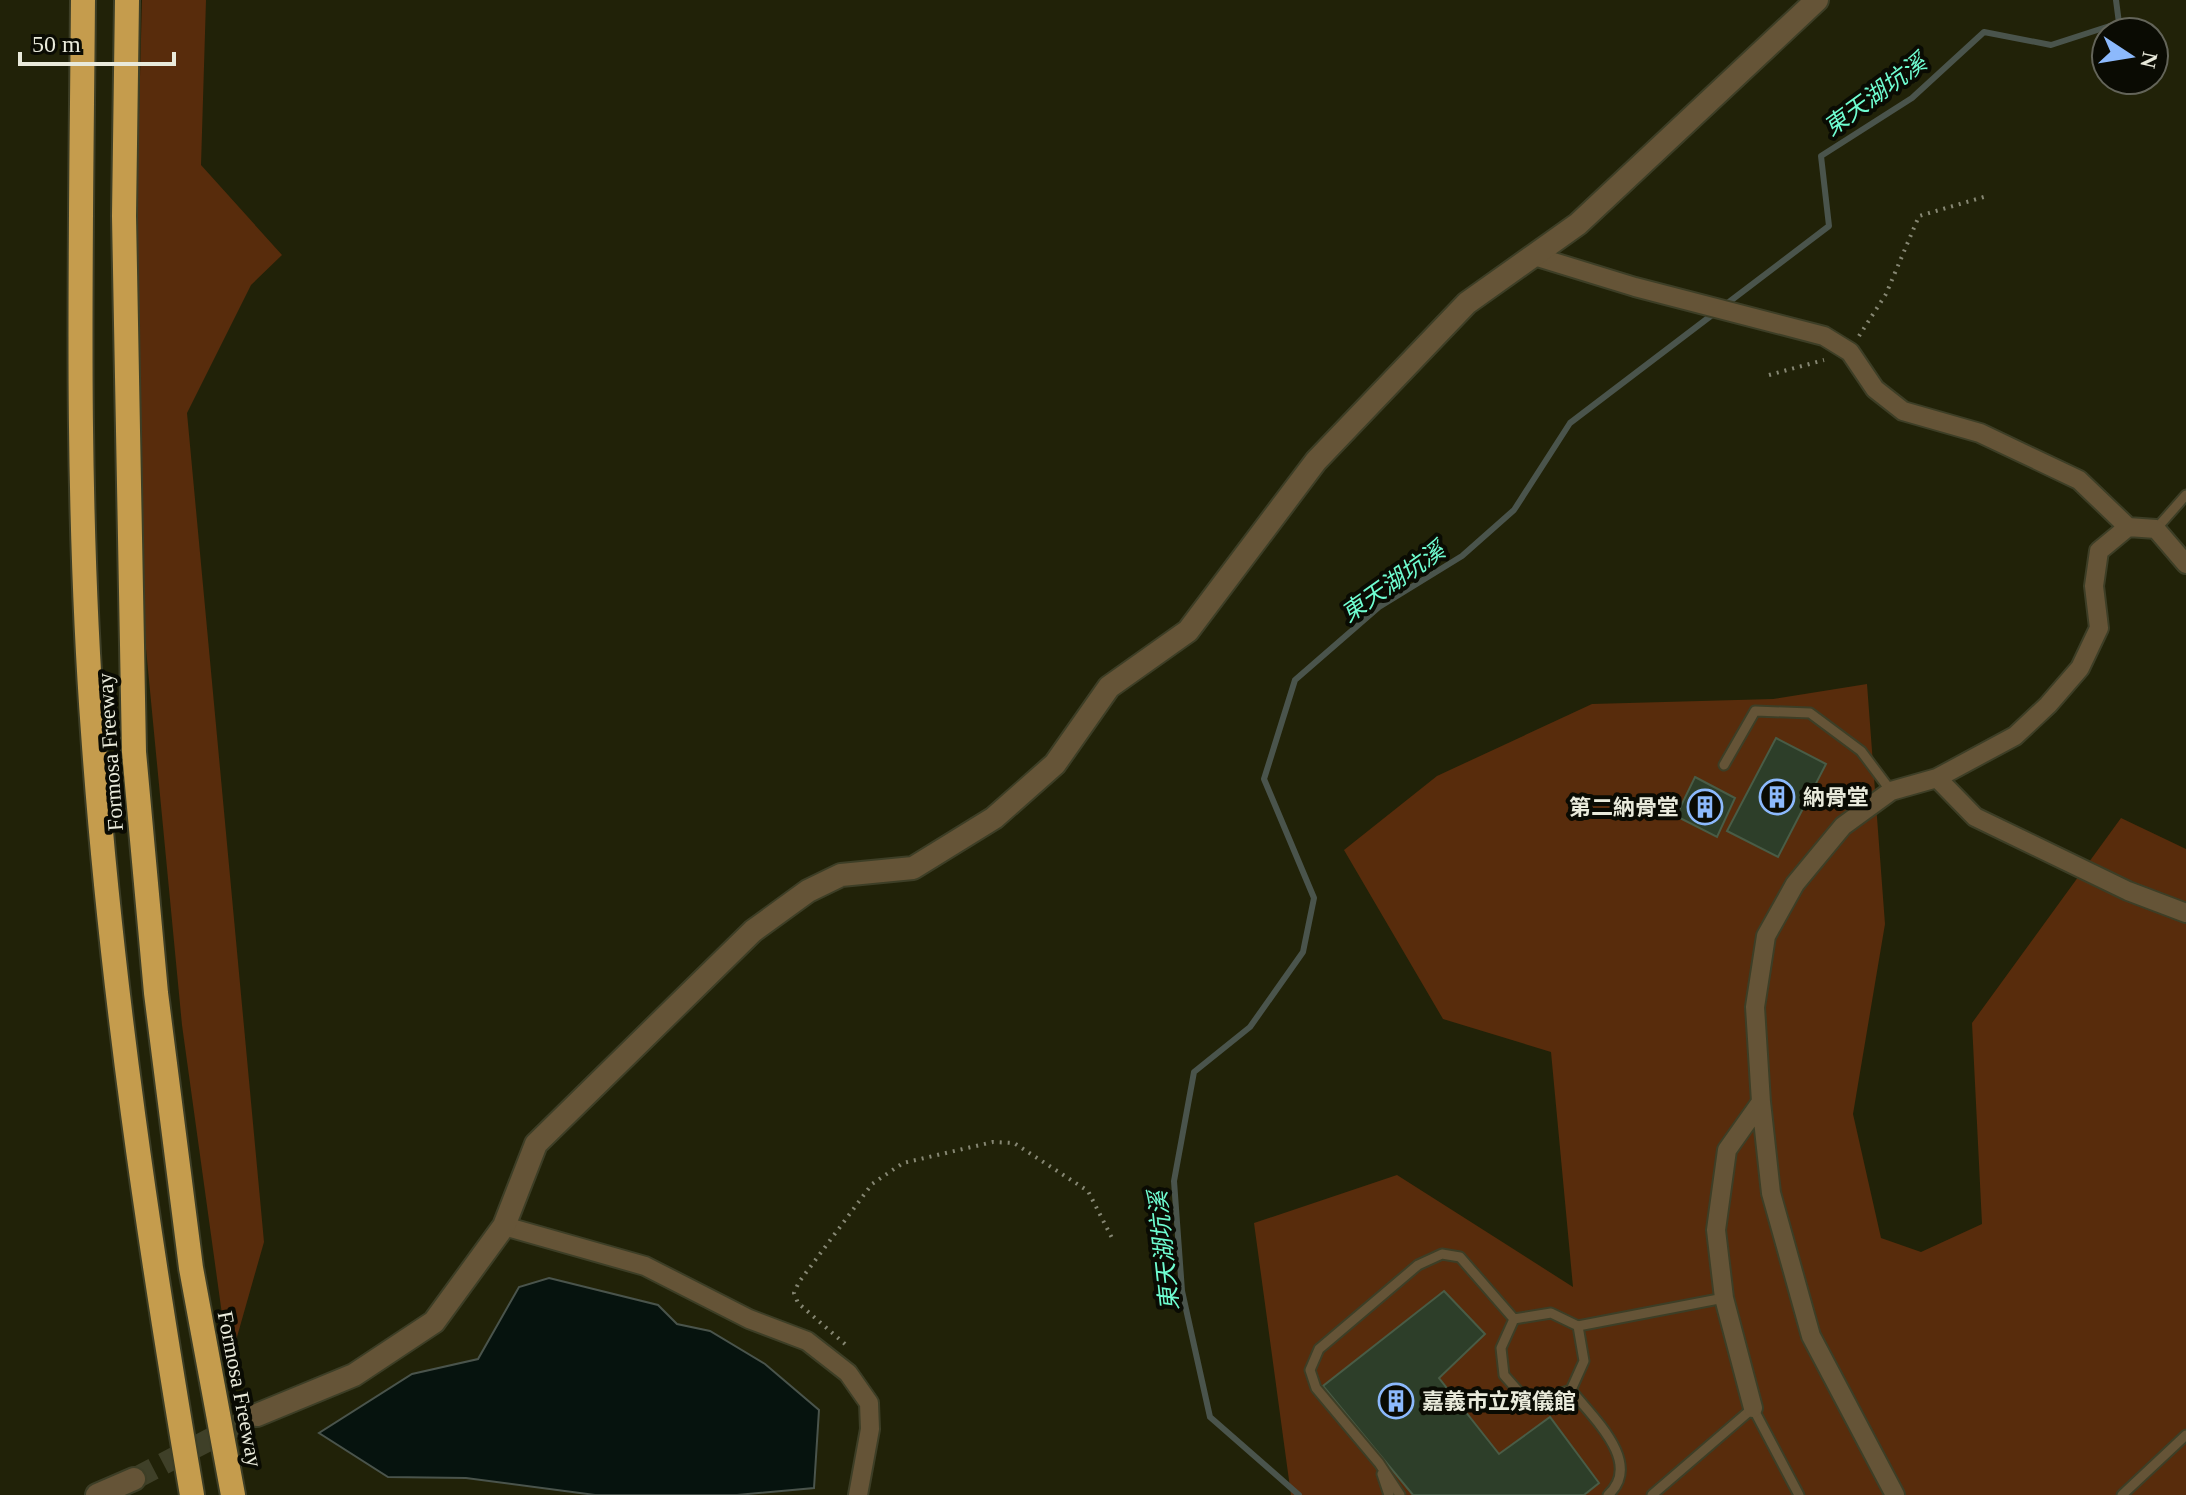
<svg xmlns="http://www.w3.org/2000/svg" width="2186" height="1495" font-family="'Times New Roman','Noto Sans TC',serif">
<style>
.green{fill:#582c0c}
.water{fill:#06130e;stroke:#4a544c;stroke-width:2}
.lines{fill:none;stroke-linecap:round;stroke-linejoin:round}
.stream{stroke:#4a544c;stroke-width:6}
.building{fill:#2d3e29;stroke:#495c46;stroke-width:2}
.tertiary-tunnel{stroke:#3f4028;stroke-width:22;stroke-dasharray:22 11;stroke-linecap:butt}
.service-casing{stroke:#3d3e26;stroke-width:13}
.minor-casing{stroke:#3d3e26;stroke-width:22}
.tertiary-casing{stroke:#3d3e26;stroke-width:26}
.motorway-casing{stroke:#3d3e26;stroke-width:28}
.path{stroke:#868773;stroke-width:4;stroke-dasharray:2 6;stroke-linecap:butt}
.service{stroke:#655437;stroke-width:9}
.minor{stroke:#655437;stroke-width:18}
.tertiary{stroke:#655437;stroke-width:22}
.motorway{stroke:#c59c4d;stroke-width:24}
.labels{text-anchor:middle;dominant-baseline:central;stroke-width:8;stroke-linejoin:round;paint-order:stroke}
.street-label{font-size:22px;fill:#e9eadb;stroke:#0a0b03}
.poi-label{font-size:22px;font-weight:bold;fill:#e9eadb;stroke:#0a0b03;text-anchor:start}
.water-label{font-size:24px;font-style:italic;fill:#6ffdd1;stroke:#0a0b03}
</style>
<rect width="100%" height="100%" fill="#212208"/>
<!-- green -->
<path class="green" d="M 142,0 L 206,0 L 201,165 L 282,255 L 251,285 L 187,413 L 264,1242 L 229,1365 L 182,1025 L 140,586 L 136,229 Z
M 1867,684 L 1885,924 L 1853,1114 L 1881,1238 L 1921,1252 L 1982,1224 L 1972,1023 L 2121,818 L 2186,849 L 2186,1495 L 1291,1495 L 1254,1223 L 1397,1175 L 1573,1287 L 1551,1052 L 1443,1019 L 1344,850 L 1437,776 L 1592,704 L 1773,699 Z"/>
<!-- water -->
<path class="water" d="M 549,1278 L 658,1305 L 677,1324 L 710,1331 L 765,1364 L 819,1410 L 814,1488 L 737,1495 L 595,1495 L 466,1478 L 388,1477 L 319,1433 L 412,1374 L 478,1359 L 519,1287 Z"/>
<g class="lines">
<!-- stream -->
<path class="stream" d="M 1725,305 L 1829,226 L 1821,156 L 1912,98 L 1984,32 L 2051,45 L 2119,23 L 2116,0
M 1299,1495 L 1210,1417 L 1182,1291 L 1174,1181 L 1194,1072 L 1250,1027 L 1303,952 L 1314,898 L 1264,779 L 1295,680 L 1379,607 L 1462,556 L 1514,510 L 1570,423 L 1716,312"/>
</g>
<!-- building -->
<path class="building" d="M 1776,738 L 1826,764 L 1778,857 L 1727,831 Z
M 1695,777 L 1735,798 L 1717,837 L 1676,816 Z
M 1444,1291 L 1485,1334 L 1439,1378 L 1499,1454 L 1550,1417 L 1599,1483 L 1584,1495 L 1413,1495 L 1323,1386 Z"/>
<g class="lines">
<!-- tertiary-tunnel -->
<path class="tertiary-tunnel" d="M 134,1479 L 257,1415"/>
<!-- service casing -->
<g class="service-casing">
<path id="service" d="M 2156,529 L 2186,495
M 1724,765 L 1755,711 L 1810,713 L 1861,751 L 1891,791
M 1578,1326 L 1584,1361 L 1571,1390 L 1543,1399 L 1519,1392 L 1504,1375 L 1501,1348 L 1514,1319 L 1551,1313 L 1578,1326 L 1724,1298
M 1571,1390 C 1592,1417 1644,1463 1608,1495
M 1382,1474 L 1389,1495
M 1400,1495 L 1379,1463 L 1316,1388 L 1310,1370 L 1319,1349 L 1418,1265 L 1442,1254 L 1460,1257 L 1514,1319
M 1652,1495 L 1753,1408 L 1799,1495
M 2122,1495 L 2186,1435"/>
</g>
<!-- minor casing -->
<g class="minor-casing">
<path id="minor" d="M 1534,256 L 1635,287 L 1824,336 L 1850,352 L 1875,389 L 1903,411 L 1980,433 L 2079,480 L 2128,527
M 1937,778 L 1975,817 L 2128,891 L 2186,913
M 1761,1102 L 1771,1193 L 1811,1336 L 1895,1495
M 504,1226 L 645,1266 L 749,1319 L 807,1341 L 848,1373 L 869,1403 L 870,1429 L 858,1495
M 1753,1408 L 1724,1298 L 1716,1230 L 1727,1150 L 1761,1102 L 1755,1007 L 1766,936 L 1795,884 L 1843,826 L 1891,791 L 1937,778 L 2015,736 L 2048,705 L 2080,668 L 2099,628 L 2094,586 L 2099,551 L 2128,527 L 2156,529 L 2186,564"/>
</g>
<!-- tertiary casing -->
<g class="tertiary-casing">
<path id="tertiary" d="M 257,1415 L 354,1375 L 434,1322 L 504,1226 L 536,1144 L 753,931 L 808,891 L 841,875 L 913,868 L 994,818 L 1055,764 L 1109,687 L 1188,631 L 1316,461 L 1467,303 L 1578,224 L 1817,0
M 97,1495 L 134,1479"/>
</g>
<!-- motorway casing -->
<g class="motorway-casing">
<path id="motorway" d="M 83,0 C 81,244 75,489 93,732 C 111,988 149,1242 192,1495
M 127,0 L 124,216 L 134,752 L 156,993 L 191,1268 L 233,1495"/>
</g>
<!-- path -->
<path class="path" d="M 1859,336 L 1886,294 L 1919,216 L 1987,196
M 1769,375 L 1824,360
M 845,1344 L 798,1303 L 794,1293 L 799,1282 L 872,1184 L 903,1163 L 993,1142 L 1014,1143 L 1088,1191 L 1112,1238"/>
<!-- service -->
<use href="#service" class="service"/>
<!-- minor -->
<use href="#minor" class="minor"/>
<!-- tertiary -->
<use href="#tertiary" class="tertiary"/>
<!-- motorway -->
<use href="#motorway" class="motorway"/>
</g>
<!-- icons -->
<defs>
<g id="building-ring" transform="scale(1.8)"><circle r="9.5" fill="#0a0b03" stroke="#8cb9fc" stroke-width="1.5"/><path d="M-4-6H4V6H1V3H-1V6H-4ZM-2.5-4.3h1.7v1.8h-1.7ZM.8-4.3h1.7v1.8H.8ZM-2.5-1h1.7V.8h-1.7ZM.8-1h1.7V.8H.8Z" fill="#8cb9fc"/></g>
</defs>
<g fill-rule="evenodd">
<use href="#building-ring" x="1777" y="797"/>
<use href="#building-ring" x="1705" y="807"/>
<use href="#building-ring" x="1396" y="1401"/>
</g>
<g class="labels">
<!-- street labels -->
<g class="street-label">
<text transform="translate(110 752) rotate(-94)">Formosa Freeway</text>
<text transform="translate(240 1389) rotate(79)">Formosa Freeway</text>
</g>
<!-- poi labels -->
<g class="poi-label">
<text x="1803" y="797">納骨堂</text>
<text x="1679" y="807" text-anchor="end">第二納骨堂</text>
<text x="1422" y="1401">嘉義市立殯儀館</text>
</g>
<!-- water labels -->
<g class="water-label">
<text transform="translate(1875 95) rotate(-36)">東天湖坑溪</text>
<text transform="translate(1393 582) rotate(-35)">東天湖坑溪</text>
<text transform="translate(1164 1251) rotate(-96)">東天湖坑溪</text>
</g>
</g>
<!-- north arrow -->
<g transform="translate(2130 56) rotate(102)"><circle r="38" fill="#0a0b03" stroke="#636459" stroke-width="2"/>
<path d="M0-6L14 30L0 20L-14 30Z" fill="#8cb9fc"/>
<text y="-12" font-size="22" font-weight="bold" text-anchor="middle" fill="#e9eadb">N</text>
</g>
<!-- scale -->
<path d="M20 52v12h154v-12" fill="none" stroke="#e9eadb" stroke-width="4"/>
<text x="32" y="52" font-size="24" fill="#e9eadb" stroke="#0a0b03" stroke-width="6" paint-order="stroke">50 m</text>
</svg>
